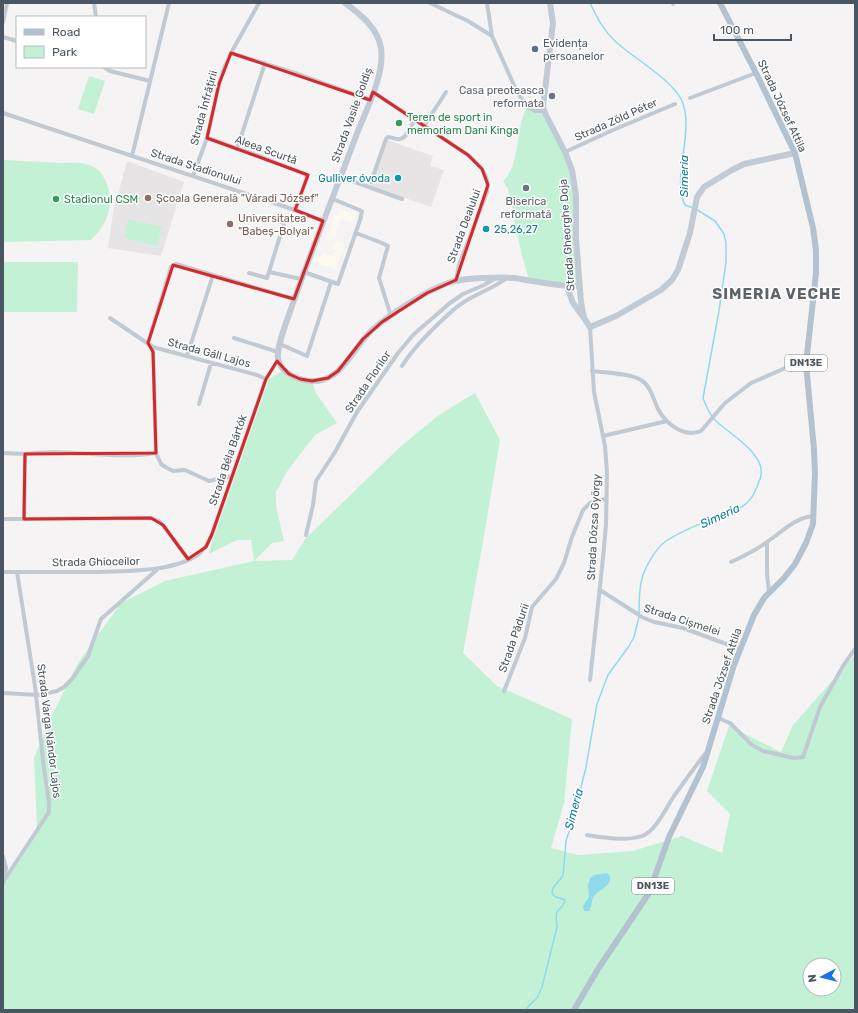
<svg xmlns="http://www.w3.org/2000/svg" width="858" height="1013" font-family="Rubik,sans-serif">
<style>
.commercial{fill:#fdf9ef}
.education{fill:#e6e4e5}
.green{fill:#c3f1d5;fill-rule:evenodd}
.water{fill:#90daee}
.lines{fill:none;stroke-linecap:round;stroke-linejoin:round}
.stream{stroke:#90daee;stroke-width:1.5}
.street{stroke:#c1cad2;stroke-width:4}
.secondary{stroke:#c1cbd6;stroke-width:6}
.primary{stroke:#b3c2d1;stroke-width:6}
.marked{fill:none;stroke:#d62828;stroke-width:3;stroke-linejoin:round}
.service-dot{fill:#5c6f8a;stroke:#fff;stroke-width:1.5}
.worship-dot{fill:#6b7280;stroke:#fff;stroke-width:1.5}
.leisure-dot{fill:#2e9e5b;stroke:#fff;stroke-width:1.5}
.culture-dot{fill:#0f9aa8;stroke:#fff;stroke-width:1.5}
.education-dot{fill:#8d6e63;stroke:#fff;stroke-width:1.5}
.labels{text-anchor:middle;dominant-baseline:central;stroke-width:3;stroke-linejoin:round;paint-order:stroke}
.shield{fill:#fff;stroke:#808990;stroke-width:1}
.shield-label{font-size:10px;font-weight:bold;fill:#4a5661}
.service-label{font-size:11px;fill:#4e5e75;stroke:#fff;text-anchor:start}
.worship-label{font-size:11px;fill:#5b616d;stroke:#fff;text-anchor:end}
.street-label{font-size:11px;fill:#4a5661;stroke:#fff}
.leisure-label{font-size:11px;fill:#27864d;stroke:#fff;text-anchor:start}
.culture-label{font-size:11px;fill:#0d838f;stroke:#fff;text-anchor:end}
.education-label{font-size:11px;fill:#785e54;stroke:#fff;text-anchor:start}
.water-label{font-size:12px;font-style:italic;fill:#0c7c9b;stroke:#fff}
.district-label{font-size:15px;font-weight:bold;letter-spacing:1px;fill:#5f6368;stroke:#fff}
</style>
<rect width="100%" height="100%" fill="#f5f3f3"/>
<!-- commercial -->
<path class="commercial" d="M 340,209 L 357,214 L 352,222 L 341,219 L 334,240 L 345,244 L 336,269 L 312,262 L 314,259 L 316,259 L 317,255 L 321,256 L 323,253 L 333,256 L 336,250 L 332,249 L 335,241 L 327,239 L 334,215 L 338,216 Z"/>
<!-- education -->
<path class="education" d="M 387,140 L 433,156 L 430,166 L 444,170 L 431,207 L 371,186 Z
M 127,161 L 184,182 L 161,256 L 108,248 L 113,213 Z"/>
<!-- green -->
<path class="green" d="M 89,76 L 105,81 L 94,114 L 78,109 Z
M 527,107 L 531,109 L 544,111 L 572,170 L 580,286 L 529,280 L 521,252 L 508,189 L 503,181 C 521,165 515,128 527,107 Z
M 3,160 C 23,161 42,162 62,163 C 70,163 81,162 89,165 C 102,168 109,185 110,197 C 111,214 103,229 91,240 L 3,242 Z
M 128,219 L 162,227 L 157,246 L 124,238 Z
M 3,262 L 78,262 L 77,312 L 3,312 Z
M 284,370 L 312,381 L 316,393 L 337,423 L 315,435 L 288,470 L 276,492 L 276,506 L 284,541 L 272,543 L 254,561 L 292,560 L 306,538 L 400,447 L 439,415 L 475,393 L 500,440 L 483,542 L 463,653 L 497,686 L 572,719 L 564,803 L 551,848 L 578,855 L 633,851 L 682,836 L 722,853 L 730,814 L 707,791 L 729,726 L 781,752 L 793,725 L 855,655 L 855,1010 L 3,1010 L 3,883 L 37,828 L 34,758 L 51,717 L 78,663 L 121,603 L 165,581 L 254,561 L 251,540 L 237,540 L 211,553 L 209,553 L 209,551 L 269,379 ZM 810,965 L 834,965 L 834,989 L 810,989 Z"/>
<!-- water -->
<path class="water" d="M 607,873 L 610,876 C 612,888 597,889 593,898 C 591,903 592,907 589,911 L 584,911 L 583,906 L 589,897 L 588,885 L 590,878 L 594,875 Z"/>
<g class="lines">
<!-- stream -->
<path class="stream" d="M 590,3 C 597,17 603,30 615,41 C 633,58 670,78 681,99 C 696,128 671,178 685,205 L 693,208
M 639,614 C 639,603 639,593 641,583 C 643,570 655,549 666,541 C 687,527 716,518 740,508 C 750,502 754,495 758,484 C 759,481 761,478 761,475 C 765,453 728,433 715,420 C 709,414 706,406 703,398 L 719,311 L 726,262 L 726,243 L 724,234 L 715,221 L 696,209
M 525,1010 L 537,998 L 542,987 L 557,927 C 557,922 555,917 557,912 C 560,908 564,906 565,900 L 556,897 L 553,895 L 552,892 L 553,888 L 563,876 L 566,841 L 572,823 L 586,767 L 597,704 L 608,675 L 629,646 L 634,637 L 639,617"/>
<!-- street -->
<path class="street" d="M 94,3 L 96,17
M 430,3 L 468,21 L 492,36
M 487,3 L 492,36 L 517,92 L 527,107 L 535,111 L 544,111
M 673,3 L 673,4
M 3,22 L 7,3
M 3,37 L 17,41
M 231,53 L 295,73 L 370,100
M 104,67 L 110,71 L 150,81
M 373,92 L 468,155 C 480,165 490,175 487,192 L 459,265 L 456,280
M 690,98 L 756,73
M 3,113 L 295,210 L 323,221
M 424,126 L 446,92
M 207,138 L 262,157 L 305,174 L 307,178 L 295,210
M 237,149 L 265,63
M 565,152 L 613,130 L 675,104
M 132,156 L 169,3
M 193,176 L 207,138 L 219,84 L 224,68 L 231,53 L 259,3
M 341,177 L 402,199
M 371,182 L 386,139 L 388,137 C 392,137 396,140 400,139 C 407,138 412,125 415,119
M 267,217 L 284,223 L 269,272 L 301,279
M 356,233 L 382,243 L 388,246 L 379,278 L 391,316
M 304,272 L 338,284 L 360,220 L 362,211 L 333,199
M 249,273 L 267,278 L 269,272
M 110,318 L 153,347 L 257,375 L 266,379
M 590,327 L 594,392 L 605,446 L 607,473 L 606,525 L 603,558 L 590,680
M 234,338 L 278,352
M 148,343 L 171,267 L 176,264 L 294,299
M 280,344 L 307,356 L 331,282
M 153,347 L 156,453
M 187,356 L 213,275
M 402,366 C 412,350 425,337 438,324 C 447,316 454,308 464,302 C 478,293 494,288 507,278
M 592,371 C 606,373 630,373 641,380 C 651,386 653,399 658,409 C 666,424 684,438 701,431 L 725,403 L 751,383 L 790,366 L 806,364
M 199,404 L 211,363
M 603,436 L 667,421
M 3,453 L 25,454 L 24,519 L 3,519
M 25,454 C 68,448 112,460 156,453 L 161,464 L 167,468 L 173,471 L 185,470 L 209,481 L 232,476
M 24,519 L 151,518 L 159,521 L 163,525 L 188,559
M 306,535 L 313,505 L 316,481 L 335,452 L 357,412 L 398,353 L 414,334 L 450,303 L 463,294 L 484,285 L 496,278
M 767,543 L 767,574 L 769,592
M 731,562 C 742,557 756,550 767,542 C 782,532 794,518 813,516
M 3,572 C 33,572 62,572 92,572 C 123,571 172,573 199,554 C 206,549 209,541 212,534 L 266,379 L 278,360
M 600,590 L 642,617 L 654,622 L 683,628 L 740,649
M 504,691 L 525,638 L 532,607 L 556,579 L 564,563 L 572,537 L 583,510 L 590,503 L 594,501 L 606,499
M 3,693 L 38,695 L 57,691 L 64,687 L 72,679 L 88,656 L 101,619 L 159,568
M 718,718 L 730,723 L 752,745 L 763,751 L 794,758 L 803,757 L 820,707 L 843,666 L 855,649
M 587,835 C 601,838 629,841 642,836 C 656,831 666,808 674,796 C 684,782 694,768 705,754
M 3,856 L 6,868 L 3,884
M 5,879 L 49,812 L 49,802 L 44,769 L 35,686 L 17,572"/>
<!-- secondary -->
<path class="secondary" d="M 345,3 C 360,14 378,28 381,48 C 385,75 366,110 356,136 C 335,193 312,248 292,306 C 288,318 276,347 278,359 C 281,375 303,382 317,381 C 344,378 354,346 372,330 C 392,313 424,292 448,283 C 458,279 469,279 481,278 C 492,278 503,277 514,278 C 536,281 558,287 580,286
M 550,3 L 553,23 L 543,107 L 546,115 L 565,152 L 572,170 L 576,196 L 576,238 L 581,302 L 584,318 L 590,327 L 616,316 L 661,290 L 672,280 L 678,270 L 690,233 L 697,197 L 704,187 L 732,170 L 744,164 L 795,153
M 567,287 L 573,303 L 584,318"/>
<!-- primary -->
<path class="primary" d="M 574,1010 L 598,969 L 649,893 L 669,837 L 703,767 L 734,665 L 754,615 L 764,598 L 784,578 L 795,564 L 806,543 L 813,524 L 815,473 L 814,449 L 806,364 L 816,273 L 816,250 L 813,228 L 795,153 L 756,73 L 720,3"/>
</g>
<!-- marked area -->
<path class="marked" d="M 231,53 L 370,100 L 373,92 L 468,155 L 482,169 L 488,185 L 456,280 L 427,293 L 382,322 L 363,339 L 338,371 L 328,378 L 312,381 L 300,379 L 289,374 L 277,361 L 266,379 L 212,534 L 206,547 L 188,559 L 163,525 L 151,518 L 24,519 L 25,454 L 156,453 L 153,352 L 148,343 L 173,265 L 294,299 L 323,221 L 295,210 L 308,175 L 207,138 L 219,84 Z"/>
<!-- markers -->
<circle class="service-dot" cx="535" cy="49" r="4"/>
<g class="worship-dot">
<circle cx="552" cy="96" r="4"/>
<circle cx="526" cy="188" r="4"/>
</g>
<g class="leisure-dot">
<circle cx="399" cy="123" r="4"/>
<circle cx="56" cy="199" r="4"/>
</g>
<g class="culture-dot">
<circle cx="398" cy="178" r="4"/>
<circle cx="486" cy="229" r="4"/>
</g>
<g class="education-dot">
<circle cx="148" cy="198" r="4"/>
<circle cx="230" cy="224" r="4"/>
</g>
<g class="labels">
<!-- shield labels -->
<g class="shield">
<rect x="785" y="355" width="42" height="16" rx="3"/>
<rect x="632" y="878" width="42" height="16" rx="3"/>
</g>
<g class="shield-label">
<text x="806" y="363">DN13E</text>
<text x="653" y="886">DN13E</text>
</g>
<!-- service labels -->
<g class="service-label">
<text x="543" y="43">Evidența<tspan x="543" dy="13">persoanelor</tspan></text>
</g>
<!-- worship labels -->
<g class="worship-label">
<text x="544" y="90">Casa preoteasca<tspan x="544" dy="13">reformata</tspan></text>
<text x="526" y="201" text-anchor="middle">Biserica<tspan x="526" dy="13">reformată</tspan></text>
</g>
<!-- street labels -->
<g class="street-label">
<text transform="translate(782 106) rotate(65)">Strada József Attila</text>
<text transform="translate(204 108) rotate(-75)">Strada Înfrățirii</text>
<text transform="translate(352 115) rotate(-70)">Strada Vasile Goldiș</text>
<text transform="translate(616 120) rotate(-24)">Strada Zöld Péter</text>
<text transform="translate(266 150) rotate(20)">Aleea Scurtă</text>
<text transform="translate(196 167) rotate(18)">Strada Stadionului</text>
<text transform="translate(464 226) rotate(-70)">Strada Dealului</text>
<text transform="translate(567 235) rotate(-94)">Strada Gheorghe Doja</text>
<text transform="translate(209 353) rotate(15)">Strada Gáll Lajos</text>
<text transform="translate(368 382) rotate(-56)">Strada Florilor</text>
<text transform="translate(228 460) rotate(-71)">Strada Béla Bártók</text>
<text transform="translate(594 527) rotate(-87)">Strada Dózsa György</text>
<text transform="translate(96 562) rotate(-1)">Strada Ghioceilor</text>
<text transform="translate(682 620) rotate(18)">Strada Cișmelei</text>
<text transform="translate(514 638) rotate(-71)">Strada Pădurii</text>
<text transform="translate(722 676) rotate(-71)">Strada József Attila</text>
<text transform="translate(49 731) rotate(83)">Strada Varga Nándor Lajos</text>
</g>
<!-- leisure labels -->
<g class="leisure-label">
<text x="407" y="117">Teren de sport in<tspan x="407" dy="13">memoriam Dani Kinga</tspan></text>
<text x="64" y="199">Stadionul CSM</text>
</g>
<!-- culture labels -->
<g class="culture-label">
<text x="390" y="178">Gulliver óvoda</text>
<text x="494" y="229" text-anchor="start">25,26,27</text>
</g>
<!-- education labels -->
<g class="education-label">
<text x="156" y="198">Școala Generală "Váradi József"</text>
<text x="238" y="218">Universitatea<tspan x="238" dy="13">"Babeș-Bolyai"</tspan></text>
</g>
<!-- water labels -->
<g class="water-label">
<text transform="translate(684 176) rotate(-90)">Simeria</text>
<text transform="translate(720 516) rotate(-25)">Simeria</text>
<text transform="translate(574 809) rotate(-75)">Simeria</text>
</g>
<!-- district labels -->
<g class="district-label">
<text x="777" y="294">SIMERIA VECHE</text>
</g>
</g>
<!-- border -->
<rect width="858" height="1013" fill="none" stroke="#4a5661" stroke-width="8"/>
<!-- legend -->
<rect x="16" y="16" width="130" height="52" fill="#ffffff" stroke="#b7bbc0"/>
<rect x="24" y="29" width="20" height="6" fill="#b3c2d1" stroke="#b7bbc0"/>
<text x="52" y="36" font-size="12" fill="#4a5661">Road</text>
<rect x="24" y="46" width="20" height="12" fill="#c3f1d5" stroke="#b7bbc0"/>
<text x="52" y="56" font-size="12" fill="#4a5661">Park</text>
<!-- north arrow -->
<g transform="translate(822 977) rotate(263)"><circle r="19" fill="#ffffff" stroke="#b7bbc0"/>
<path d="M0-3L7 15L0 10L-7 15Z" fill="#1a73e8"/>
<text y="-6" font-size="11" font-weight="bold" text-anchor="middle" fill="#4a5661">N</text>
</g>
<!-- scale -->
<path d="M714 34v6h77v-6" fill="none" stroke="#4a5661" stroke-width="2"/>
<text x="720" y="34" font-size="12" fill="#4a5661" stroke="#ffffff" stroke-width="3" paint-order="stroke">100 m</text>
</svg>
